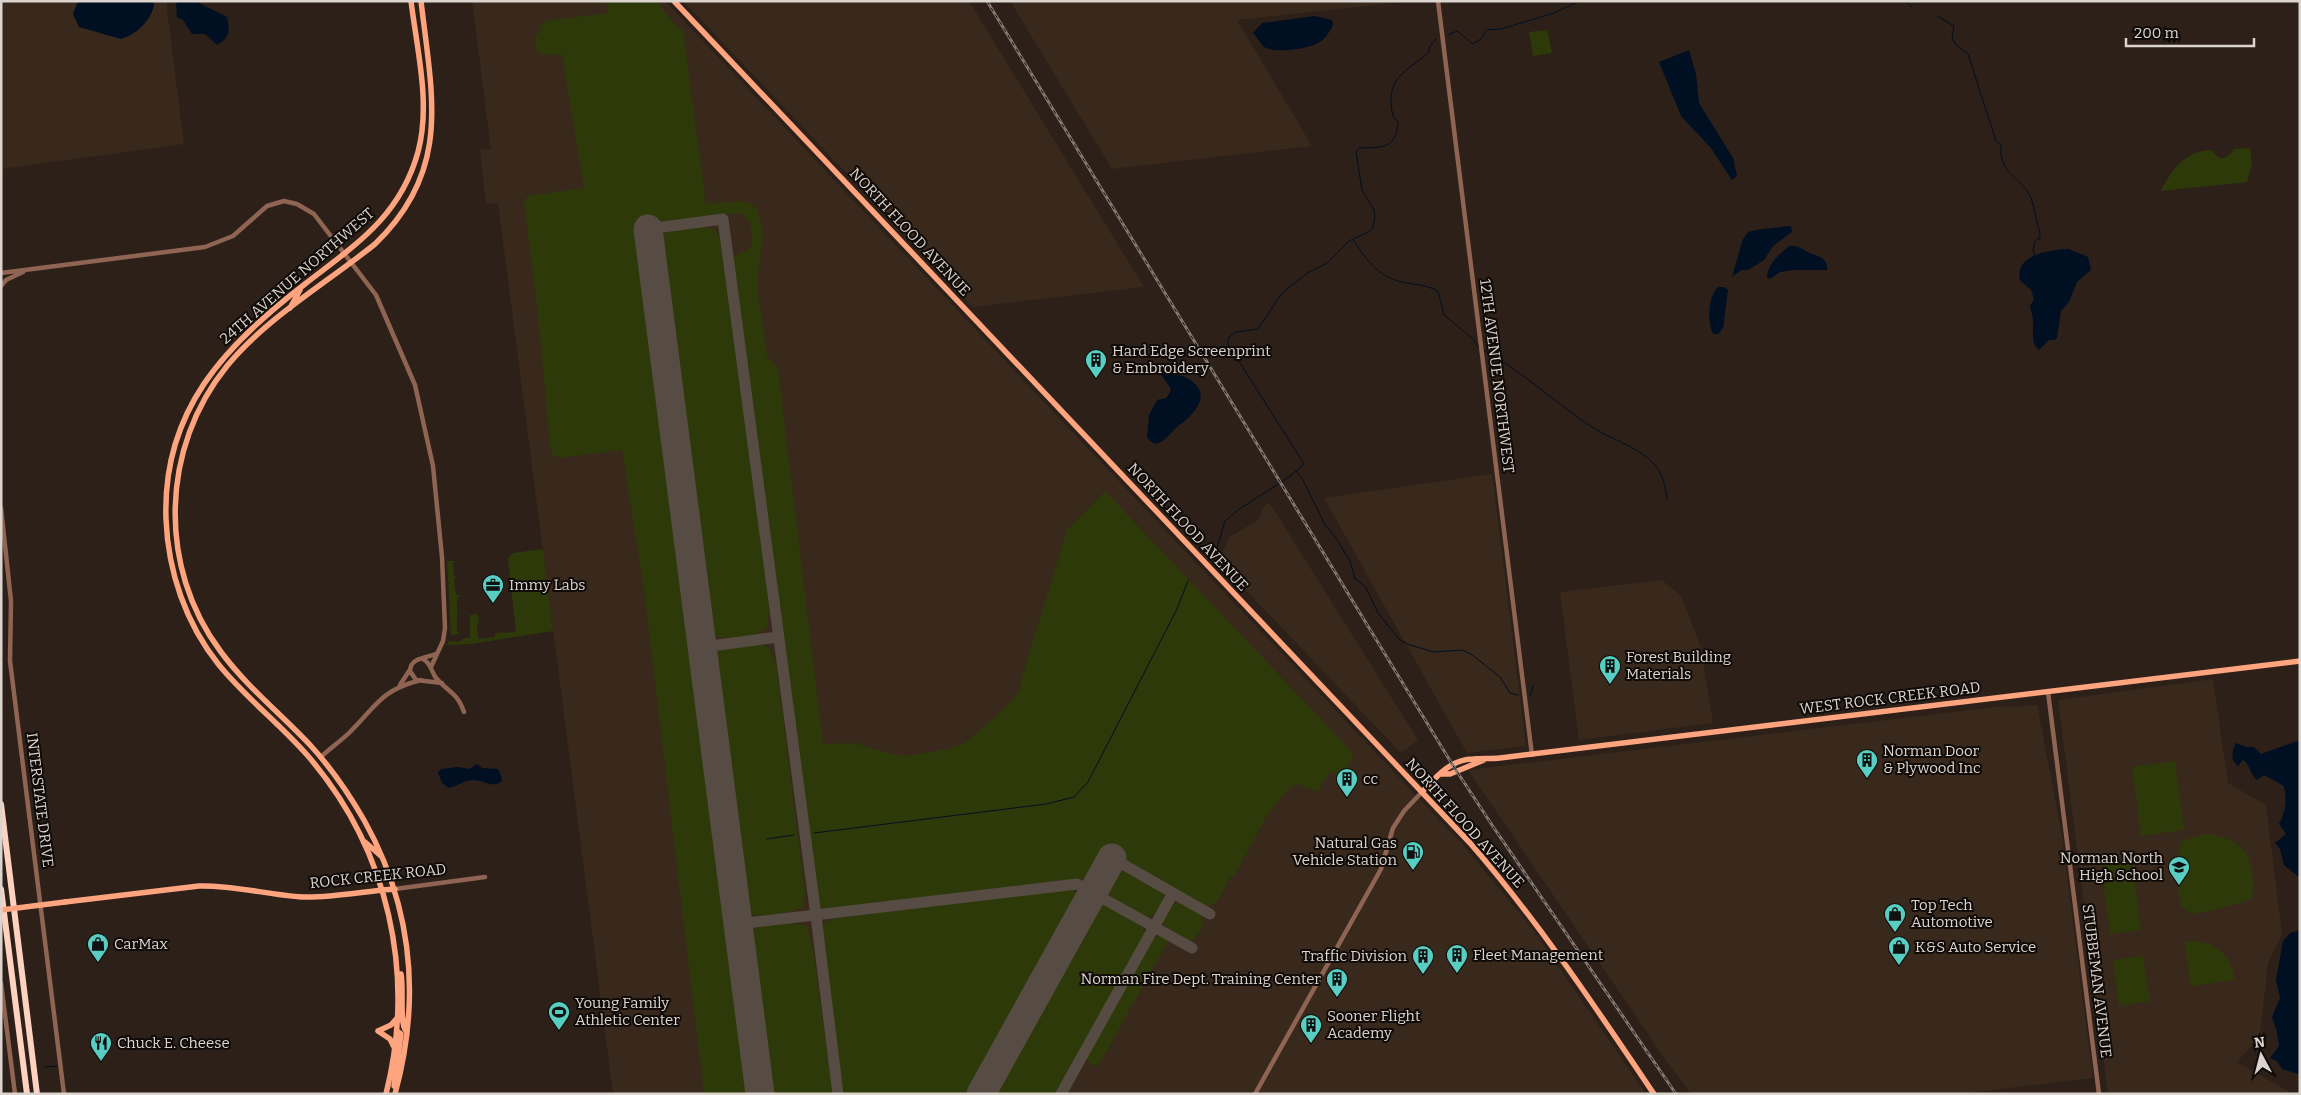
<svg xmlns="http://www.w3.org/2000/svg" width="2301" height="1095" font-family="Bitter,serif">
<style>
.built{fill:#39281c}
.green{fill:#2e390a}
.water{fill:#000f21}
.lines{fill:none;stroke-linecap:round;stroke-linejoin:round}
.stream{stroke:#000f21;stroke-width:1}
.taxiway{stroke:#574c44;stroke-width:11}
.runway{stroke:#574c44;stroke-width:29}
.minor{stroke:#8f6452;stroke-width:4.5}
.major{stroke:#fea47f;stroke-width:5.5}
.highway{stroke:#fed2c0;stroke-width:6}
.rail-casing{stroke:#827871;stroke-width:3}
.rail{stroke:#100b08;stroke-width:1;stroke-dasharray:4;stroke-linecap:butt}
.major-bridge{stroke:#fea47f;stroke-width:5.5}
.labels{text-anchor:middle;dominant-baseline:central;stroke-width:4;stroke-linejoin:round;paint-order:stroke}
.street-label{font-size:15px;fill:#dcd5cf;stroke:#100b08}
.poi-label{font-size:15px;fill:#dcd5cf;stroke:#100b08;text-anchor:start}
</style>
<rect width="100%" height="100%" fill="#2c2018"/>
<!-- built -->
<path class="built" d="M 1,1 L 166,1 L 184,144 L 1,169 Z
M 472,1 L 665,1 L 1463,845 L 1532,928 L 1646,1094 L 613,1094 L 498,203 L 486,204 L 480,150 L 491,149 Z
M 683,1 L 969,1 L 1144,287 L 973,307 Z
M 1010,1 L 1410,1 L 1237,20 L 1312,146 L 1112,169 Z
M 1492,474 L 1526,746 L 1467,753 L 1324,498 Z
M 1269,502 L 1418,740 L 1401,753 L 1218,561 L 1230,537 L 1259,519 L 1264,506 Z
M 1662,580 L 1681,596 L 1700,645 L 1713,723 L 1579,740 L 1560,592 Z
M 2213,679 L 2228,783 L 2266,805 L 2282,934 L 2268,963 L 2260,1036 L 2237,1062 L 2293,1094 L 2108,1094 L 2058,700 Z
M 2037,705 L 2062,835 L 2093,1078 L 1960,1094 L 1691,1094 L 1667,1062 L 1468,770 L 2004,706 L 2016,707 Z"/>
<!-- green -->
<path class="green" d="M 606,1 L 656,1 L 677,27 L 683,30 L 706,204 L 741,201 L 752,204 L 758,211 L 763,234 L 757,284 L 767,356 L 778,369 L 823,744 L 855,743 L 883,752 L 907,756 L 948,749 L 966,742 L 1007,706 L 1020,691 L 1021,680 L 1067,530 L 1105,491 L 1354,754 L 1342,778 L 1330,771 L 1318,792 L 1297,784 C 1283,789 1280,802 1269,812 L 1234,876 L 1231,876 L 1217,902 L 1210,906 L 1202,905 L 1106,851 L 1092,876 L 1084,879 L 827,910 L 820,908 L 815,902 L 733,259 C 737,252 744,253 749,248 C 757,239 750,215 739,213 L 638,226 L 749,1094 L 704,1094 L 644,590 L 622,450 L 559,458 L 552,454 L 550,444 L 537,306 L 524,202 L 527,196 L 584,188 L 562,54 L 547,55 L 541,54 L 535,50 L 536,36 C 541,31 540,25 545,21 L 608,13 Z
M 1547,30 L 1552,53 L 1533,56 L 1529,32 Z
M 2250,148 L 2252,165 L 2247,182 L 2161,191 C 2171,170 2186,150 2212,150 C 2219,162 2227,160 2234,149 Z
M 702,227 L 715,229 L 722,243 L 767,576 L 769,611 L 767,628 C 753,639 727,639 710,636 L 659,238 L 669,231 Z
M 543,549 L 553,631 L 471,644 L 447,645 L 449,641 L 459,642 L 464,638 L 470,638 L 470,615 L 478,614 L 479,623 L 477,623 L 478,639 L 495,637 L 495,633 L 516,632 L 508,559 L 513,553 Z
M 447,561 L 456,561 L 453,563 L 454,576 L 458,576 L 454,578 L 456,595 L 460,595 L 460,597 L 457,598 L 457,613 L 460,614 L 457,615 L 457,632 L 461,633 L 451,636 Z
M 761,644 L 769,648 L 776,662 L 805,893 L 803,907 C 785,915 764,919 745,913 L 712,654 L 725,648 Z
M 2175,761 L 2184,830 L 2141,836 L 2132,767 Z
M 2209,834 C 2249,840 2256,863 2252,899 L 2211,911 L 2190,914 L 2181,906 L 2177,881 L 2180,842 L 2199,835 Z
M 2132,861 L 2141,930 L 2110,934 L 2101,865 Z
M 1124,871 L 1162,893 C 1166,905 1156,920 1143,916 L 1110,896 C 1105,885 1113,872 1124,871 Z
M 1065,889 L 1074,890 L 1078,900 L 969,1094 L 841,1094 L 824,966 L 822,938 L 824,923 L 838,917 L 864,913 Z
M 1180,902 L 1201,913 C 1206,923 1199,936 1190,942 L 1164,925 L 1164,919 L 1172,904 Z
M 1102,905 C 1113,906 1145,922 1145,935 L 1056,1094 L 992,1094 L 1096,908 Z
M 791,923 L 806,926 L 812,943 L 833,1094 L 769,1094 L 748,932 L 761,927 Z
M 1158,936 L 1165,938 L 1168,941 L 1098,1067 L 1088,1062 L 1086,1056 L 1149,944 L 1154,938 Z
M 2193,941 C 2216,941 2232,958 2235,980 L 2193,986 L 2190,984 L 2185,942 Z
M 2143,956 L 2150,1001 L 2119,1006 L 2113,960 Z"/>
<!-- water -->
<path class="water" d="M 78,1 L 153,1 L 154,4 C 152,20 136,35 121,39 L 79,27 L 73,14 Z
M 176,1 L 195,1 L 227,17 C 230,30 230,38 217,45 L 205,34 L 192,34 L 183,20 L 177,17 Z
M 1315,16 L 1332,20 L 1333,25 C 1329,33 1325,39 1318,43 C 1309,49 1276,53 1266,48 C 1261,45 1257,37 1253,33 L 1262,23 Z
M 1689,50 L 1696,74 L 1699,103 L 1733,158 L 1737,176 L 1732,180 L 1711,148 L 1681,116 L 1659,62 Z
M 1791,226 L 1792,232 L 1773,246 L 1764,260 L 1748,270 L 1741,270 L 1732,277 L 1743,239 L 1748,232 L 1762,229 Z
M 1789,246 C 1798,245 1801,249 1808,252 C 1817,257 1828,256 1827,270 L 1794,270 L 1780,272 L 1770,279 L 1767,277 C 1768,263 1779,255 1789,246 Z
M 2069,249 L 2088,257 L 2091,270 L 2077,282 L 2069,302 L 2061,311 L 2057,338 L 2055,340 L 2049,340 L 2039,350 C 2030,342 2034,333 2033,322 C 2033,317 2031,311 2030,306 L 2034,299 L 2031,290 L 2020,280 C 2014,254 2051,250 2069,249 Z
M 1718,287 L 1724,287 L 1728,290 L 1723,328 L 1718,334 L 1713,334 C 1707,322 1708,296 1718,287 Z
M 1163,370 C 1170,374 1178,374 1185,377 C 1215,392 1196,413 1178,426 C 1170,433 1165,443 1154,444 L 1147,438 L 1149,415 L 1157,400 L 1166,398 L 1171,391 C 1170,383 1163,381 1161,373 Z
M 2297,741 L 2300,742 L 2300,878 L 2284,865 L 2280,849 L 2275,843 L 2286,834 L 2279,824 C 2286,811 2287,801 2284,786 L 2264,775 L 2257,780 C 2250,774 2250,764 2243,760 L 2238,766 C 2230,760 2232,750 2236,743 L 2246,747 L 2254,747 L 2261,754 Z
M 477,764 L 482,768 L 498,769 L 501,775 L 502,781 C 493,789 484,780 473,780 C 465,780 457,786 449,788 L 442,783 L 438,773 L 441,769 L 458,767 L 470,769 Z
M 2300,930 L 2300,1074 L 2298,1074 L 2282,1069 L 2277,1061 L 2270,1058 L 2279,1046 L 2277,1032 L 2272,1017 L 2280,998 L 2276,980 L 2283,941 L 2290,933 Z"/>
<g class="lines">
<!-- stream -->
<path class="stream" d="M 1906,1 L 1912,7
M 1937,16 L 1954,26 L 1952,38 L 1956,45 L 1968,54 L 1996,141 L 2001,145 C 1998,175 2021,176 2031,198 C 2035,208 2036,222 2040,233 L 2040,238 L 2035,241 L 2033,250 L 2035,256
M 1448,35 L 1457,31 L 1473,44 L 1482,38 L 1486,30 L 1501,29 L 1551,14 L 1580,1
M 1353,240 C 1363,255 1375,272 1392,279 C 1407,285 1423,283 1438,291 L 1444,315 L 1473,339 L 1479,348
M 1483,350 C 1521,370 1553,401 1589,425 C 1609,439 1636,445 1654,464 C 1663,474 1665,485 1667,499
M 1296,471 L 1302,478 L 1325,525 L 1334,535 L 1350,561 L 1355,579 L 1365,586 L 1378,613 L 1399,639 L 1407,644 L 1434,652 L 1462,650 L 1471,654 L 1500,677 L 1510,693 L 1518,695
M 1214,558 L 1225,521 L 1238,510 L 1289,477 L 1304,464 L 1228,344 L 1228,338 L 1236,332 L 1258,329 L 1282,293 L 1309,272 L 1327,263 L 1349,241 L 1370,231 L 1373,227 L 1375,218 L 1374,210 L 1362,190 L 1356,152 L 1359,148 C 1382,147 1396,150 1398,122 C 1392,117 1392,112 1391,104 C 1389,75 1412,68 1429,52 L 1430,46 L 1436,39
M 1530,696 L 1533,686
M 814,833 L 1046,804 L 1074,797 L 1088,782 L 1176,611 L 1188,581
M 767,839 L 794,835
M 45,1067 L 57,1066
M 1,1078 L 3,1077"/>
<!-- taxiway -->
<path class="taxiway" d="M 648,229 L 723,219 L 816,916 L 838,1094
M 703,647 L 778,637
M 1173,893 L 1210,914
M 738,924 L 1077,884 L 1192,948
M 1061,1094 L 1173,893 L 1112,858"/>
<!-- runway -->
<path class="runway" d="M 648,229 L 760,1094
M 981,1094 L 1112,858"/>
<!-- minor -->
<path class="minor" d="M 1438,1 L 1532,755
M 1,273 L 205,247 L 233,236 L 267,206 L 284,201 L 297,204 L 314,214 L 376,295 L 415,385 L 433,466 L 442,557 L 445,628 L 443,641 L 431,667
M 1,286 L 6,280 L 23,272
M 1,508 L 11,601 L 10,661 L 64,1094
M 436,654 C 425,658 410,658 410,671 L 416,680 L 442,683
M 423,659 C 431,663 431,671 436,678 C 448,692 457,692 464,712
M 400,685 L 409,671
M 2048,692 L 2099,1094
M 321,757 C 330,748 341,741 350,732 C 377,705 381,690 421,680
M 395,889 L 485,877
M 1,983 L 15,1094
M 1255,1094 L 1381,869 L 1393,828 L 1404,811 L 1422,792"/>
<!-- major -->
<path class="major" d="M 674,1 L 1470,843 C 1539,922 1596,1008 1654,1094
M 290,308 L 300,290
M 1442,774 L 1450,774 L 1484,760
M 1422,792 C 1436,777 1451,759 1473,759 C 1482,758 1491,759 1500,758 L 2300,661
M 365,842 L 381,856
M 65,902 L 199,886 C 234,885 268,895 303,897 C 334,898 364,891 395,889
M 401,974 C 404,988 399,1023 406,1031
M 378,1031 L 390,1039 L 395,1049
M 378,1031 L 391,1025 L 398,1017
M 394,1086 L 401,1034 L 397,1031
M 386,1094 C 416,974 389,850 308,756 C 280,724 246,698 219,665 C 186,624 168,572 166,519 C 162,411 225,345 305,284 C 355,245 400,217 418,152 C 431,104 417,50 411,1
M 395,1094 C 421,999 412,906 364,820 C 349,794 332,769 311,746 C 282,715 247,687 221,652 C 157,567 161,447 227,366 C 265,319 328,282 375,244 C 452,170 432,96 421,1"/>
<!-- highway -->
<path class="highway" d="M 1,804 L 37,1094
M 1,889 L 27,1094"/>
<!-- rail casing -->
<g class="rail-casing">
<path id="rail" d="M 987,1 L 1452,764 L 1494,828 L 1676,1094"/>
</g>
<!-- rail -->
<use href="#rail" class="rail"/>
<!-- major-bridge -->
<path class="major-bridge" d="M 1,910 L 65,902"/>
</g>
<!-- icons -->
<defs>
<g id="building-pin" transform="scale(1.125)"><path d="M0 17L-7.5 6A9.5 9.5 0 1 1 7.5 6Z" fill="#57cec1" stroke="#100b08"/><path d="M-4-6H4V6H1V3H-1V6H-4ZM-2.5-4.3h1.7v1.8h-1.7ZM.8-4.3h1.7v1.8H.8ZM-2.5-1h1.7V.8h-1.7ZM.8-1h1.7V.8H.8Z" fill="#111"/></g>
<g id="office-pin" transform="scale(1.125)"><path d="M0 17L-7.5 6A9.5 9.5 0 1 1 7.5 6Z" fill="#57cec1" stroke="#100b08"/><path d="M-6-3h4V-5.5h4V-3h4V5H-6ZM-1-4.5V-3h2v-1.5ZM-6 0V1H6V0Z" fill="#111"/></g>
<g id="fuel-pin" transform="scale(1.125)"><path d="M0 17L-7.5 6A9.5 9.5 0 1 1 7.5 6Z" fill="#57cec1" stroke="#100b08"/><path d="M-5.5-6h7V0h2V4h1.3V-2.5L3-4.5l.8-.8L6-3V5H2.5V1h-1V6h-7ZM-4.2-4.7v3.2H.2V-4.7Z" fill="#111"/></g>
<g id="school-pin" transform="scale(1.125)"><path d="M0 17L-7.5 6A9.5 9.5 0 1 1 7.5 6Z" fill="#57cec1" stroke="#100b08"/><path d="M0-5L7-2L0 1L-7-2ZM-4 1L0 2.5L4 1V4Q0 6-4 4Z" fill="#111"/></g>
<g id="shop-pin" transform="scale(1.125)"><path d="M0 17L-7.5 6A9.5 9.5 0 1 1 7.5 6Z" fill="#57cec1" stroke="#100b08"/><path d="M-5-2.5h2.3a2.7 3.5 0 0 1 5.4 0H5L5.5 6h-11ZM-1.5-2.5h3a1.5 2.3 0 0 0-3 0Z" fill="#111"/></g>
<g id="stadium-pin" transform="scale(1.125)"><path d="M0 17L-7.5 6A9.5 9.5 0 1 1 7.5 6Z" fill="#57cec1" stroke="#100b08"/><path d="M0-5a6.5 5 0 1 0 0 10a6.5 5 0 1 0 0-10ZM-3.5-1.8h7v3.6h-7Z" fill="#111"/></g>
<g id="restaurant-pin" transform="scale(1.125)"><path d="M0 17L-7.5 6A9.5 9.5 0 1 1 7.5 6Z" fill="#57cec1" stroke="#100b08"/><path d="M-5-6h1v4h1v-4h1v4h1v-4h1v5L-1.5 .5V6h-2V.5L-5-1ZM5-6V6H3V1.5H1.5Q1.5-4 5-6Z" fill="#111"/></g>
</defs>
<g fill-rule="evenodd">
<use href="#building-pin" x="1096" y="360"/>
<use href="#office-pin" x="493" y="585"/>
<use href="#building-pin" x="1610" y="666"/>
<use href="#building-pin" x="1867" y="760"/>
<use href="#building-pin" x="1347" y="779"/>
<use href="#fuel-pin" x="1413" y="852"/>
<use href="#school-pin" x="2179" y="867"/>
<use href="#shop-pin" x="1895" y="914"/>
<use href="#shop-pin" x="98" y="944"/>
<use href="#shop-pin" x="1899" y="947"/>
<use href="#building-pin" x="1457" y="955"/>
<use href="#building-pin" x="1423" y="956"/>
<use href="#building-pin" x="1337" y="979"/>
<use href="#stadium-pin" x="559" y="1012"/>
<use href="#building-pin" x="1311" y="1025"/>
<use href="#restaurant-pin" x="101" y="1043"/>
</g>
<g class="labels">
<!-- street labels -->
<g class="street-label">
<text transform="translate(910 232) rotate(47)">NORTH FLOOD AVENUE</text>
<text transform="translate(297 276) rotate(-41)">24TH AVENUE NORTHWEST</text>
<text transform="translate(1497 376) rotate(83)">12TH AVENUE NORTHWEST</text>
<text transform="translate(1188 527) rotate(47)">NORTH FLOOD AVENUE</text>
<text transform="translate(1890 698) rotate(-7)">WEST ROCK CREEK ROAD</text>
<text transform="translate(40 800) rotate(83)">INTERSTATE DRIVE</text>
<text transform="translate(1465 823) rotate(48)">NORTH FLOOD AVENUE</text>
<text transform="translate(378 876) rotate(-6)">ROCK CREEK ROAD</text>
<text transform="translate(2097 981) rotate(83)">STUBBEMAN AVENUE</text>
</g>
<!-- poi labels -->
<g class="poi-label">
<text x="1112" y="351">Hard Edge Screenprint<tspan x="1112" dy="17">&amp; Embroidery</tspan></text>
<text x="509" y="585">Immy Labs</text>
<text x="1626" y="657">Forest Building<tspan x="1626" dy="17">Materials</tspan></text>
<text x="1883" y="751">Norman Door<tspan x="1883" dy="17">&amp; Plywood Inc</tspan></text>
<text x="1363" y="779">cc</text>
<text x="1397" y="843" text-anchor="end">Natural Gas<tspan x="1397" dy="17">Vehicle Station</tspan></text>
<text x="2163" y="858" text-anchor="end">Norman North<tspan x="2163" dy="17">High School</tspan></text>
<text x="1911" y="905">Top Tech<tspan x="1911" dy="17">Automotive</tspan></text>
<text x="114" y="944">CarMax</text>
<text x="1915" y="947">K&amp;S Auto Service</text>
<text x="1473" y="955">Fleet Management</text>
<text x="1407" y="956" text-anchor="end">Traffic Division</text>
<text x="1321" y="979" text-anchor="end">Norman Fire Dept. Training Center</text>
<text x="575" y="1003">Young Family<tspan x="575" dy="17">Athletic Center</tspan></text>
<text x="1327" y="1016">Sooner Flight<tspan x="1327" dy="17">Academy</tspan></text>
<text x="117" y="1043">Chuck E. Cheese</text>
</g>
</g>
<!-- border -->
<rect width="2301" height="1095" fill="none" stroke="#dcd5cf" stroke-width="5"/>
<!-- north arrow -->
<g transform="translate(2261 1055) rotate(353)" stroke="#100b08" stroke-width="4" paint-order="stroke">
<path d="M0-4L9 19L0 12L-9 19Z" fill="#dcd5cf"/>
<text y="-8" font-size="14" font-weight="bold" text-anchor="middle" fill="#dcd5cf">N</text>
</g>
<!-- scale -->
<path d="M2126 38v8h128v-8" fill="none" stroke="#dcd5cf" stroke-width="2.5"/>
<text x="2134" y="38" font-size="15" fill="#dcd5cf" stroke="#100b08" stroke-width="4" paint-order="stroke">200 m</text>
</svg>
